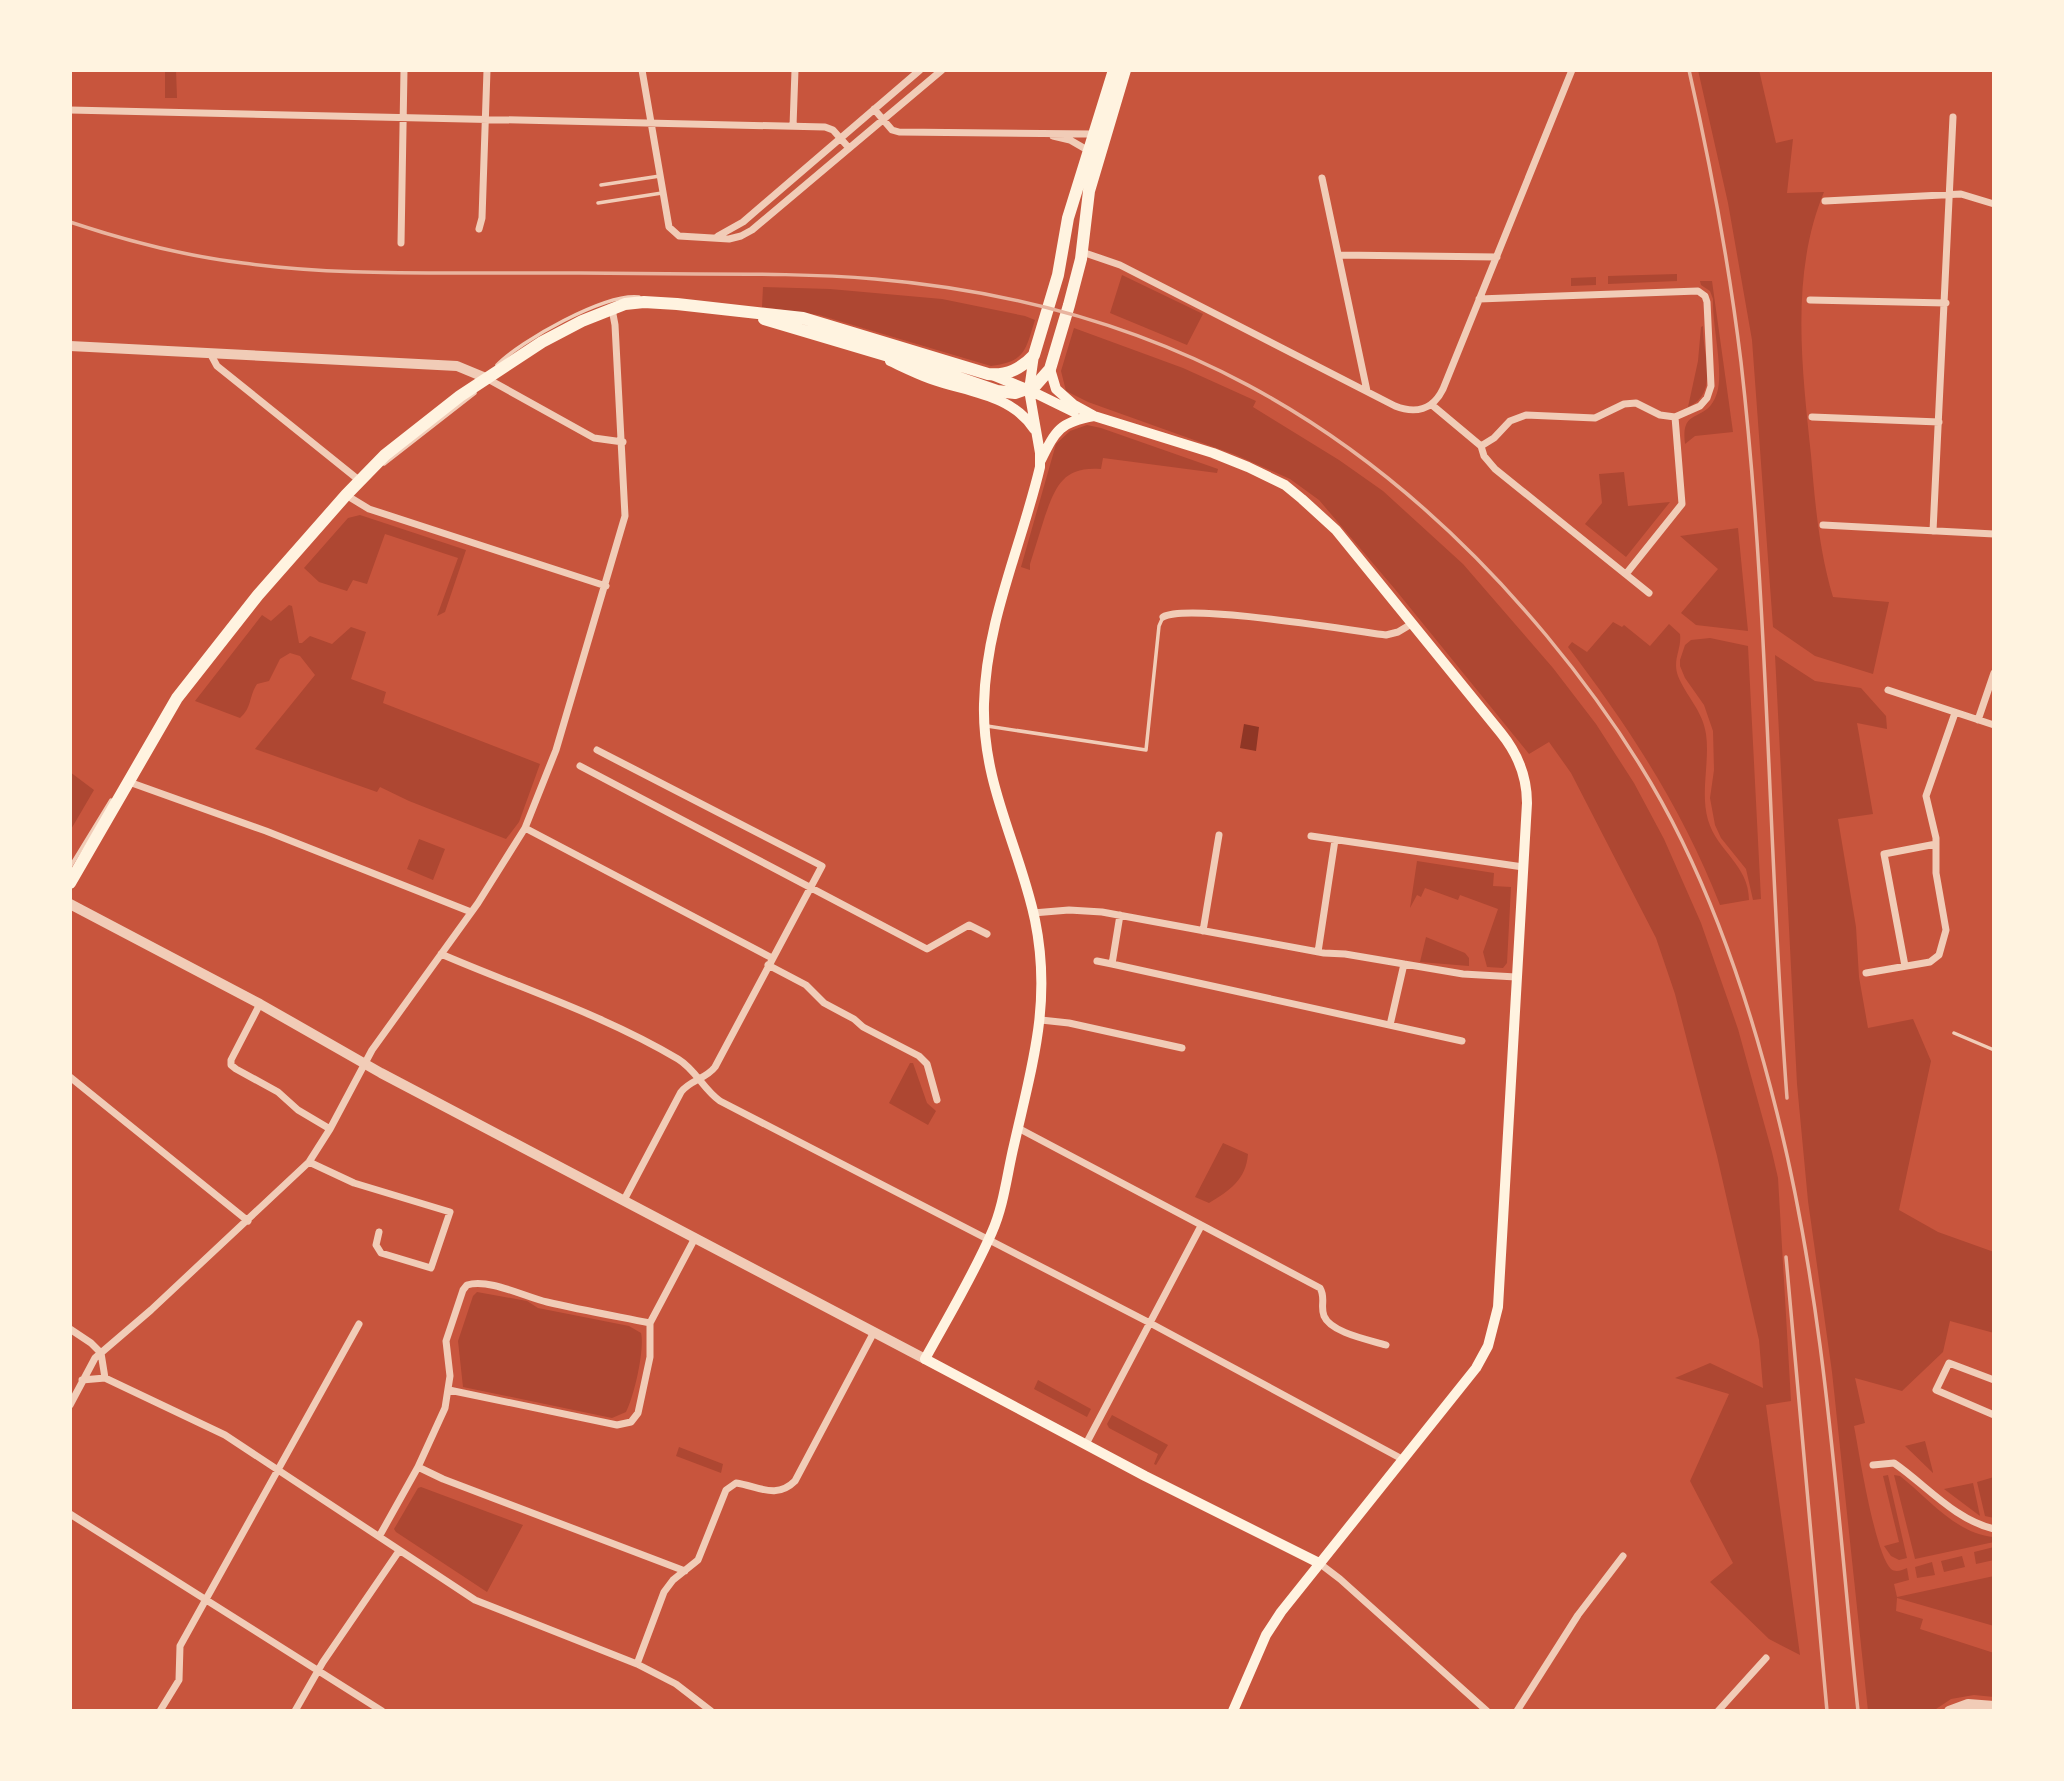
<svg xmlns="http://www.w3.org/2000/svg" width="2064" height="1781" font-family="Mulish,sans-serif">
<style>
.green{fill:#ae4732}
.water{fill:#8f3625}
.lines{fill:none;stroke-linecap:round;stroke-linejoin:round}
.service{stroke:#f1ccb7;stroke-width:3.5}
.minor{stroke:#f1ccb7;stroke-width:7}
.tertiary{stroke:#f1ccb7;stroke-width:10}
.secondary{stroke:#fff3e0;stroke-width:10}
.primary{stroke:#fff3e0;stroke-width:12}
.rail{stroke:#e9b49f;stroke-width:3.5}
</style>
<rect width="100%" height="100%" fill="#c8553d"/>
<!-- green -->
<path class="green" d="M 165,70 L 176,70 L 177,98 L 165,98 Z
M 1698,70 L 1759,70 L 1776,143 L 1793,139 L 1787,193 L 1824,192 C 1790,274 1802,368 1811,455 C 1815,503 1819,550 1833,597 L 1889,602 L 1873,674 L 1815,656 L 1773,627 L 1752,340 L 1728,203 Z
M 1677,274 L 1677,281 L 1608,284 L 1608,276 Z
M 1122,275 L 1203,314 L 1187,345 L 1110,313 Z
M 1596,277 L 1596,285 L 1571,286 L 1571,278 Z
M 1700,281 L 1712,281 L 1733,432 L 1695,436 L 1685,444 C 1680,405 1707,425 1717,393 C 1724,371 1712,325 1713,299 L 1710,291 L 1701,285 Z
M 763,287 L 830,289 L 942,299 L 1025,316 L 1035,320 C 1025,351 1026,361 991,366 L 819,315 L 762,307 Z
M 1703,326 C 1702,353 1720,394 1688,407 L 1698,361 L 1701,327 Z
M 1074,328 L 1183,368 L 1256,401 L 1253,407 L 1339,460 L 1383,491 L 1463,564 L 1553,668 L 1596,724 L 1634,783 L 1664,839 L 1701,923 L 1738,1029 L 1772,1152 L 1778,1178 L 1791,1401 L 1766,1405 L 1800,1655 L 1769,1639 L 1710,1582 L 1733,1563 L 1690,1481 L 1729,1394 L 1675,1378 L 1710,1363 L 1763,1388 L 1759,1340 L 1717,1156 L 1675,994 L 1656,938 L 1571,773 L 1549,742 L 1529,754 L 1394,588 L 1319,500 L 1290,479 L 1236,455 L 1088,402 L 1066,391 L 1061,371 Z
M 1087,425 L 1101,428 L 1218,469 L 1217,473 L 1103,458 L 1101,469 C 1064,466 1056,485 1045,516 C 1040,532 1035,548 1030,564 L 1030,570 L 1021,567 L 1056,444 L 1070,431 Z
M 1624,472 L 1628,506 L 1670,502 L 1626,557 L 1585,524 L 1602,503 L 1599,474 Z
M 360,515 L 466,550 L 445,612 L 437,616 L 458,558 L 385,534 L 367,584 L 353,580 L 347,591 L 319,582 L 304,568 L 348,518 Z
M 1738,528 L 1748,631 L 1696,625 L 1681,613 L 1718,569 L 1680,536 Z
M 289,605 L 292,606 L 299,643 L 302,643 L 310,636 L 332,644 L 351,627 L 366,632 L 351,679 L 386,692 L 383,703 L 540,764 L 519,822 L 506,839 L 409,801 L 380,787 L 377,792 L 255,749 L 315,675 L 300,656 L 290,653 L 280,659 L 269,681 L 257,684 C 249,696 252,708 240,718 L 195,701 L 262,615 L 271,621 Z
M 1613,622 L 1622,627 L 1624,625 L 1650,646 L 1669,624 L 1680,634 C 1682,649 1672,660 1678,676 C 1686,696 1703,711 1706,734 C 1710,762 1700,792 1708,820 C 1717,851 1749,865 1749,900 L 1720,905 C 1683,810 1629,727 1568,647 L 1572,642 L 1587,652 Z
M 1710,638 L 1748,646 L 1761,899 L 1753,900 L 1746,869 L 1721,838 L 1715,825 L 1710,798 L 1714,770 L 1713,731 L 1704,705 L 1685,678 L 1680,666 L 1680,660 L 1685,645 L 1691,640 Z
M 1775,655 L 1815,681 L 1861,688 L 1886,716 L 1887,729 L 1857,723 L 1873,814 L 1838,819 L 1856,927 L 1859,977 L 1868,1028 L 1913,1019 L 1931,1061 L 1899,1210 L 1938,1232 L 1994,1252 L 1994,1333 L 1950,1321 L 1943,1352 L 1902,1391 L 1855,1378 L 1865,1423 L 1854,1426 C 1859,1452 1875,1554 1891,1569 C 1896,1573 1902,1570 1907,1568 L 1909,1580 L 1894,1584 L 1897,1597 L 1994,1576 L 1994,1626 L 1897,1598 L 1896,1611 L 1923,1619 L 1920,1629 L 1994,1653 L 1994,1697 L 1974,1695 L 1951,1699 L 1933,1711 L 1868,1711 L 1832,1372 L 1808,1201 L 1797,1084 Z
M 70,772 L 94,790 L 70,831 Z
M 419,839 L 445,849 L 433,880 L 407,869 Z
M 1417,861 L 1494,873 L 1493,886 L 1511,887 L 1507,963 L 1503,968 L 1487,967 L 1483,952 L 1498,909 L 1460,895 L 1458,900 L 1425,888 L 1421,897 L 1417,895 L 1410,908 Z
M 1426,937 L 1465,953 L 1469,958 L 1469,966 L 1420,962 Z
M 910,1063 L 913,1063 L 927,1103 L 936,1111 L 928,1125 L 889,1103 Z
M 1223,1143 L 1248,1154 C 1246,1180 1229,1191 1209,1203 L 1195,1197 Z
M 477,1292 L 527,1301 L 538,1308 L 629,1326 L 641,1333 C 645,1349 634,1397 626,1412 L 612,1418 L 463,1387 L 458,1341 L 473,1296 Z
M 1038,1380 L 1091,1409 L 1087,1417 L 1034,1389 Z
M 1112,1415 L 1168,1445 L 1156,1465 L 1154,1464 L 1158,1454 L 1109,1428 L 1107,1424 Z
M 1925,1441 L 1933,1472 L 1933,1473 L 1905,1446 Z
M 679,1447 L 723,1464 L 721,1473 L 676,1456 Z
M 1888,1475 L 1907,1558 L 1899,1560 L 1891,1556 L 1884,1546 L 1899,1542 L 1883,1476 Z
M 1894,1475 L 1900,1476 C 1928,1498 1956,1534 1994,1537 L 1994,1542 L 1915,1559 Z
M 1994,1477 L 1994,1518 L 1985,1516 L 1977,1482 Z
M 1973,1483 L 1980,1516 L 1944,1489 Z
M 421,1487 L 523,1525 L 487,1592 L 396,1532 L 394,1529 L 418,1488 Z
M 1994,1547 L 1994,1560 L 1976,1564 L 1974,1552 Z
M 1962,1556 L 1965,1567 L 1944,1572 L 1941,1561 Z
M 1932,1562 L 1935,1575 L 1917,1578 L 1915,1567 Z"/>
<!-- water -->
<path class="water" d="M 1244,724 L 1259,727 L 1256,751 L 1240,748 Z"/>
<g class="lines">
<!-- service -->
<path class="service" d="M 601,185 L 660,176
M 598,203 L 662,193
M 497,365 C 520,341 605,293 639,297
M 384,464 L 475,393
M 987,726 L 1146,750 L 1159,626 L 1163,617
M 70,867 L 111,800
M 1954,1033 L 1994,1050"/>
<!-- minor -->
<path class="minor" d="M 642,70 L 669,227 L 679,236 L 729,239 L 741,236 L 752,230 L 942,70
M 874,109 L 892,130 L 899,132 L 1094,134
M 70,110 L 825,127 L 833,130 L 849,148
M 793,126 L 795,70
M 1053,136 L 1070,140 L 1089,151
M 1322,178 L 1367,391
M 1825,201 L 1961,194 L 1994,204
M 479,229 L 482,218 L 487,70
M 718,236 L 743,222 L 920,70
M 401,243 L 404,70
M 1082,252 L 1120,265 L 1395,406 C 1415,414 1433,410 1443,389 L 1572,70
M 1339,255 L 1497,257
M 1479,299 L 1698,291 L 1705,296 L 1707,302 L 1711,386 L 1707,398 L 1700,406 L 1675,417 L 1660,415 L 1636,403 L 1624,404 L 1595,418 L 1526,415 L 1510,421 L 1494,438 L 1481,446
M 1810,300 L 1946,303
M 210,353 L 217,366 L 360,481
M 486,378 L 594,438 L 623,442
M 1432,405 L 1481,446 L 1484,456 L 1495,469 L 1649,593
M 1812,417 L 1939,422
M 346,495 L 369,509 L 606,586
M 1823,525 L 1994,534
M 1933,531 L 1953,117
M 1626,574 L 1682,504 L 1675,417
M 1163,617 C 1187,603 1349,630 1386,635 L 1398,632 L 1413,623
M 1888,690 L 1994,725
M 1978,720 L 1994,673
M 597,750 L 822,866 L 715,1067 C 706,1079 690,1080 681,1092 L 624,1200
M 580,766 L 927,949 L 969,925 L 987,934
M 129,782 L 266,831 L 471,912
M 525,828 L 772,958
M 1311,836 L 1523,867
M 1033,913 L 1069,910 L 1102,912 L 1324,953 L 1345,954 L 1463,974 L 1516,977
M 1120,915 L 1112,964 L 1462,1041
M 1203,931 L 1219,835
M 1318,952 L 1335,840
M 441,954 C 520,988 604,1015 678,1059 C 696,1070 703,1089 720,1101 L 1150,1323 L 1402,1459
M 1097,961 L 1112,964
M 768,965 L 806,985 L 824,1003 L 854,1019 L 863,1027 L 919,1056 L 927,1064 L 937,1100
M 1905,966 L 1884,854 L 1936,844
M 1866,973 L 1930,962 L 1939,955 L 1946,930 L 1936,873 L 1936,838 L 1926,796 L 1955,713
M 260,1004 L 231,1060 L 231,1065 L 236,1069 L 278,1092 L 298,1110 L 330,1129
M 1041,1020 L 1069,1023 L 1182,1048
M 1390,1025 L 1404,964
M 70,1077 L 248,1221
M 1018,1128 L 1320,1288 C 1326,1298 1320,1306 1324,1316 C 1331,1333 1370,1340 1386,1345
M 309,1162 L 354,1183 L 450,1212 L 431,1268 L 381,1253 L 376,1245 L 379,1232
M 70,1329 L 91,1343 L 101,1353
M 101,1353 L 105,1378
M 82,1380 L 105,1378 L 225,1435 L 475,1600 L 637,1664 L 676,1684 L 711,1711
M 1994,1380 L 1949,1363 L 1936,1390 L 1994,1415
M 449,1390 L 617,1425 L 631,1422 L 638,1413 L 650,1357 L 650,1323 L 695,1238
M 70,1405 L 95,1358 L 151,1310 L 309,1162 L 330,1129 L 372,1050 L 478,903 L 525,828 L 556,750 L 625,516 L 615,325 L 612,309
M 1086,1444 L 1201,1226
M 1873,1465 L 1894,1463 C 1926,1485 1955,1520 1994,1529
M 418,1467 L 443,1479 L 685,1571
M 70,1514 L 382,1711
M 380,1535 L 418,1467 L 445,1408 L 450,1376 L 446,1341 L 463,1290 L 467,1285 C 489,1278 525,1297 547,1302 C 581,1310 615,1316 650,1323
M 1319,1563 L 1340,1579 L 1487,1711
M 637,1664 L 664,1592 L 673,1580 L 698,1560 L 726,1490 L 736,1483 C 758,1486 776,1500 795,1481 L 874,1332
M 160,1711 L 179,1680 L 180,1646 L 359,1324
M 295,1711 L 323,1662 L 399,1551
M 1517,1711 L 1578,1615 L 1623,1556
M 1718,1711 L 1766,1658"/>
<!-- tertiary -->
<path class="tertiary" d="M 70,346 L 457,366 L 486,378
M 70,904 L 260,1004 L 381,1073 L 925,1359
M 1949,1711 L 1968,1704 L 1994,1706"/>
<!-- secondary -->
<path class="secondary" d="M 1034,355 L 1029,390 L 1040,453 L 1040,467 C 1021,547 986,621 984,704 C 982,784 1019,845 1035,920 C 1052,1003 1032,1065 1014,1145 C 1007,1174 1004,1205 992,1232 C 973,1276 948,1317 925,1359 L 1145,1476 L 1319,1563
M 890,361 C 903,367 917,374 931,379 C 967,392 1011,394 1034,429
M 1050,369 L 1056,389 L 1074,405 L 1094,416 L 1213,453 L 1248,467 L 1285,485 L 1302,499 L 1336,530 L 1501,733 C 1518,754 1527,776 1527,803 L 1498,1307 L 1488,1346 L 1476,1368 L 1281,1612 L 1266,1635 L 1233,1711
M 990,374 L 1029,390 L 1074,412
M 1041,460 C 1056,430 1060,422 1094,416"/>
<!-- primary -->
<path class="primary" d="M 764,319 L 939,371 L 997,391 L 1015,393 L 1035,386 L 1050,369 L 1069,305 L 1081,259 L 1089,191 L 1125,70
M 70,883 L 177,698 L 258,595 L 346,495 L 385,455 L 460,396 L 542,342 L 582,321 L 625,304 L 644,302 L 677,304 L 803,318 L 988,374 C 1007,376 1021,369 1034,355 L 1058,275 L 1068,218 L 1114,70"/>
<!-- rail -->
<path class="rail" d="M 1689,70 C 1711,167 1729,264 1741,362 C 1769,606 1768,853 1787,1098
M 70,222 C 127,241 184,256 243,263 C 316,273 390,273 463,273 C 541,273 618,273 696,274 C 756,274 815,274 875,279 C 1155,303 1367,420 1546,635 C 1599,699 1646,767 1682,841 C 1724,927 1754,1020 1777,1113 C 1826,1308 1837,1511 1858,1711
M 1786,1257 L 1827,1711"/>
</g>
<!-- border -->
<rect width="2064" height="1781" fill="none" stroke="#fff3e0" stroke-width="144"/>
</svg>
